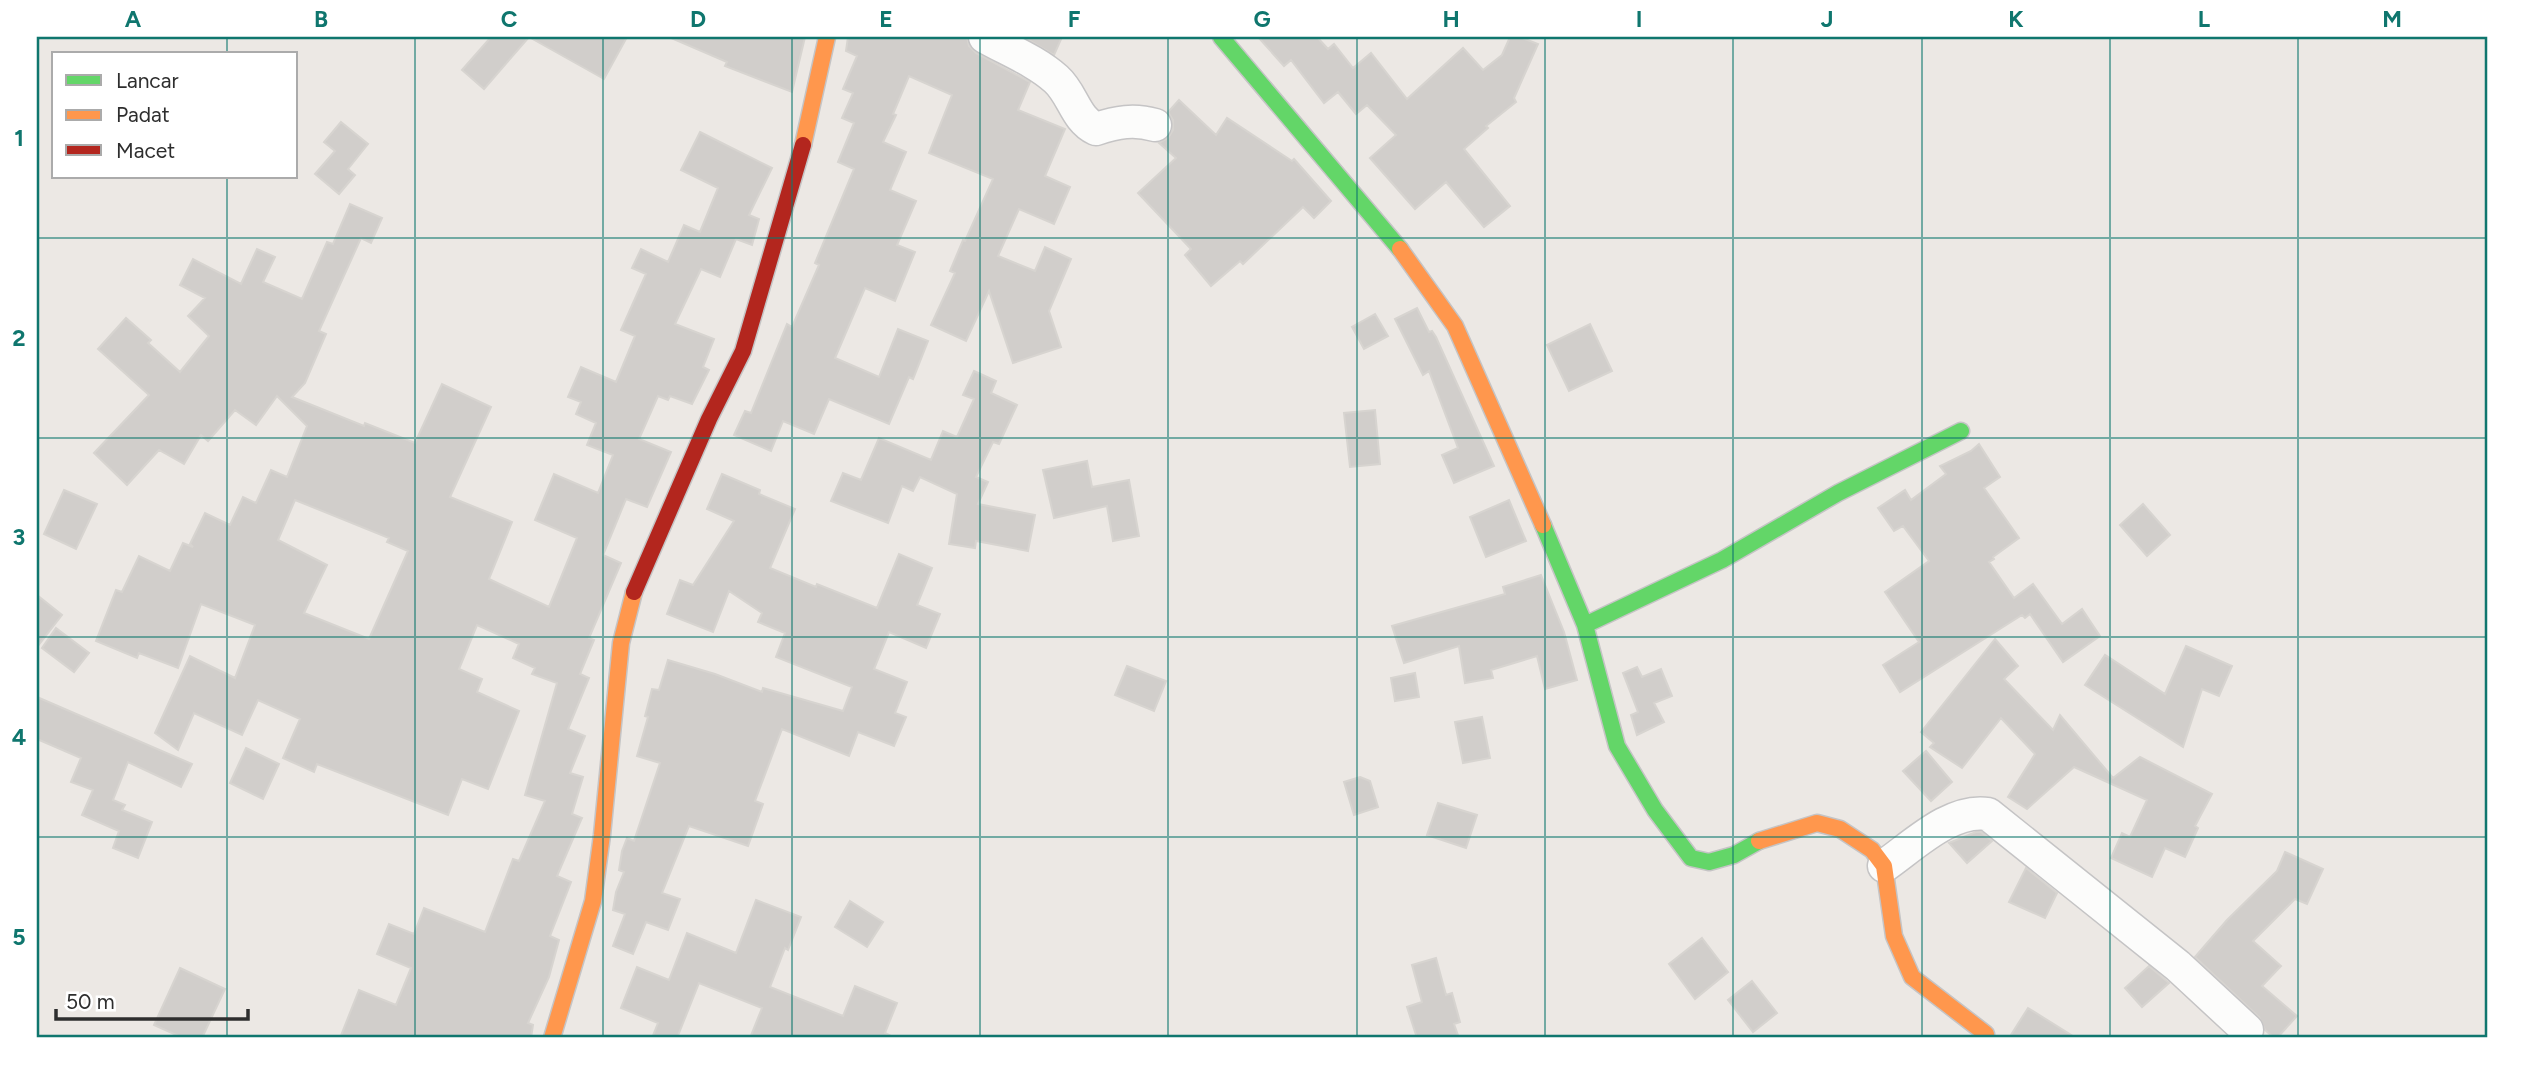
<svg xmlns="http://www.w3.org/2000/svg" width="2525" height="1075" font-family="Figtree,sans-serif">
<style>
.building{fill:#d1cecb;stroke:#d7d4d0;stroke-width:2;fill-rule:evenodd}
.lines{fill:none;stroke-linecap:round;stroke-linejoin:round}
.street-casing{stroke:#c5c4c5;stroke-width:35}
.fast-casing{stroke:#c5c4c5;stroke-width:19}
.slow-casing{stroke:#c5c4c5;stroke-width:19}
.jam-casing{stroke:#c5c4c5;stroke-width:19}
.street{stroke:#fcfcfb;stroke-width:32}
.fast{stroke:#63d668;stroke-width:16}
.slow{stroke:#ff974d;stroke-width:16}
.jam{stroke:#b3261e;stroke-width:16}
.grid{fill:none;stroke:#0f766e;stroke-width:2;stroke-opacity:0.55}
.neatline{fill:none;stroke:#0f766e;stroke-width:2.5}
.grid-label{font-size:23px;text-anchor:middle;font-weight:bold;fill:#0f766e}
</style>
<rect width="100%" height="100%" fill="#ece8e4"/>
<!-- building -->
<path class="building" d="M 491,37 L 627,37 L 604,79 L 529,37 L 484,89 L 462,70 Z
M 669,37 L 805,37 L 792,92 L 725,66 L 727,62 Z
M 848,37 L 967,37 L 969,46 L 976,53 L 1030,82 L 1018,110 L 1065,129 L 1045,176 L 1070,187 L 1054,224 L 1019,209 L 998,256 L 1035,271 L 1045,247 L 1071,259 L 1049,311 L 1061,347 L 1013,363 L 989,291 L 966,341 L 931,325 L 955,273 L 950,271 L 963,240 L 965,241 L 993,179 L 929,153 L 952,95 L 909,76 L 893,114 L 896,115 L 883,142 L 906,152 L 890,190 L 916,201 L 897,245 L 915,252 L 895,301 L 865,288 L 835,358 L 879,377 L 898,329 L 928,341 L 913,379 L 909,377 L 889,424 L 829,399 L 814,434 L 783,421 L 771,451 L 734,435 L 745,411 L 751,413 L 787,324 L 792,327 L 819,265 L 815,263 L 854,169 L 838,162 L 854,123 L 842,118 L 853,93 L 843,89 L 857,56 L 846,51 Z
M 1024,37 L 1062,37 L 1054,55 Z
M 1258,37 L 1317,37 L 1328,49 L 1334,44 L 1353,68 L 1371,53 L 1407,99 L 1463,48 L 1483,70 L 1502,55 L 1510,37 L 1520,37 L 1538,44 L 1514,98 L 1516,102 L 1486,126 L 1488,128 L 1464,149 L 1510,206 L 1484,227 L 1446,182 L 1415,209 L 1370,158 L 1396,135 L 1367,105 L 1356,114 L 1338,92 L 1324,103 L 1291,60 L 1284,66 Z
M 1179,100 L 1216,135 L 1227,118 L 1292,161 L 1294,159 L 1331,201 L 1314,218 L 1303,207 L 1243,264 L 1240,261 L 1211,286 L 1185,255 L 1191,249 L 1138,193 L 1176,158 L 1159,143 L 1168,138 L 1173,130 L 1173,120 L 1168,112 Z
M 341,122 L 368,144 L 348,169 L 355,175 L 339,194 L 315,174 L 335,151 L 324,142 Z
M 700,132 L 772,168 L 749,215 L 759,219 L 752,245 L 736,239 L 720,277 L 701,269 L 675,324 L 714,339 L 703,367 L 709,370 L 692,404 L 670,396 L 668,400 L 658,396 L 639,439 L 671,452 L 647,507 L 626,499 L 603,555 L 621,563 L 589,638 L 594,640 L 580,674 L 589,678 L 568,729 L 585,736 L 570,773 L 583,777 L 572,814 L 582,818 L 581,820 L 557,876 L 571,882 L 550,936 L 559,940 L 549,977 L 528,1023 L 533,1025 L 531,1038 L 340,1038 L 359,990 L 396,1005 L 411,968 L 377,954 L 389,924 L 414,934 L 424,908 L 485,932 L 513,859 L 519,861 L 545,801 L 525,795 L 557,683 L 532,674 L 535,668 L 513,658 L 519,644 L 477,625 L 459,669 L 482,679 L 477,692 L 519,711 L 488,789 L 462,779 L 448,815 L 317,764 L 314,772 L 283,758 L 300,719 L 258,700 L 242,735 L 194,713 L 178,750 L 155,733 L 190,656 L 235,678 L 255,625 L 201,604 L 178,668 L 139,653 L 137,658 L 96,641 L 116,590 L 122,592 L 139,556 L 170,571 L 183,543 L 193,547 L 190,544 L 205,513 L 230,525 L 243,497 L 256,503 L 271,470 L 287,477 L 307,426 L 277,396 L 256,425 L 235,410 L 208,441 L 201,435 L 184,464 L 159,450 L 127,485 L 94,453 L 149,395 L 98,349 L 126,318 L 151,340 L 148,343 L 180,372 L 209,336 L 188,316 L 205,298 L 180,285 L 193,259 L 241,284 L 257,249 L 275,257 L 263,282 L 302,299 L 327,242 L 333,244 L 350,204 L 382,218 L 371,243 L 361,238 L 319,331 L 326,334 L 305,383 L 292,397 L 364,426 L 365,423 L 415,443 L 442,384 L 491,407 L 450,497 L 512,522 L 489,579 L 549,607 L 577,538 L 535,520 L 554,474 L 598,493 L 613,455 L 587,445 L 596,423 L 576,414 L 581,402 L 568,397 L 581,367 L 616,382 L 635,336 L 621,330 L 646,274 L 632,268 L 641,249 L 668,262 L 684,225 L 700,232 L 718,188 L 681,170 ZM 295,500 L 389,538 L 387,542 L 408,551 L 369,639 L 304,613 L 327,565 L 278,540 Z
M 1417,308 L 1429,332 L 1432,331 L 1436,337 L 1494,466 L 1454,483 L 1442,455 L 1458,448 L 1429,371 L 1423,375 L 1395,319 Z
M 1375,314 L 1388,336 L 1364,349 L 1352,327 Z
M 1590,324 L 1612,371 L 1569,391 L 1547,345 Z
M 974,371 L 996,381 L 991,393 L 1017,405 L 999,444 L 993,442 L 976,477 L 988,482 L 978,504 L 1035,515 L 1028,551 L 976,541 L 975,548 L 949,544 L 957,494 L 920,477 L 913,491 L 902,486 L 888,523 L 831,501 L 843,473 L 861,480 L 879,438 L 931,460 L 943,431 L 957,437 L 974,399 L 963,395 Z
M 1375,410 L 1380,464 L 1350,467 L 1344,413 Z
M 1979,444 L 2000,477 L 1984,488 L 2019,538 L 1993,557 L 1994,559 L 1989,562 L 2014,598 L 2033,584 L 2062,624 L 2082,609 L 2100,636 L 2063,662 L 2030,614 L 2025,618 L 2022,615 L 1900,692 L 1883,665 L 1919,642 L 1885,592 L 1929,561 L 1903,526 L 1894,531 L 1878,508 L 1905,490 L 1911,500 L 1946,474 L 1940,466 L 1971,451 Z
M 1087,461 L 1092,487 L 1129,480 L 1139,536 L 1113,541 L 1107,506 L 1054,518 L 1043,470 Z
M 722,474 L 760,490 L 759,494 L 795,509 L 770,568 L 816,587 L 817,584 L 877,608 L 899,554 L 932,568 L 917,605 L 940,614 L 926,648 L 889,632 L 874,669 L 907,682 L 895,713 L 906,717 L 894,746 L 858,732 L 849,756 L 782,729 L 755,801 L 763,804 L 748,846 L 689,826 L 662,893 L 680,899 L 668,930 L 646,922 L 633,954 L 613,946 L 625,914 L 613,910 L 616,892 L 624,872 L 619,870 L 622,851 L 627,838 L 634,841 L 660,763 L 637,756 L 648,717 L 645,716 L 652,689 L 659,690 L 668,660 L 715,674 L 762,692 L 763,688 L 843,711 L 852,687 L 776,657 L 785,633 L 758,622 L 762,613 L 729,591 L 713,632 L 667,614 L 680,580 L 693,585 L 734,521 L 707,509 Z
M 64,490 L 97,504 L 76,549 L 44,534 Z
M 1509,500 L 1526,541 L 1486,557 L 1470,517 Z
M 2143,504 L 2170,535 L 2147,556 L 2120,525 Z
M 1541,575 L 1564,632 L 1577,680 L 1545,689 L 1537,656 L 1491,670 L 1493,678 L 1465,683 L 1459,646 L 1404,663 L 1392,626 L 1505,594 L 1503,587 Z
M 37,595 L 62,615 L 37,647 Z
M 56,628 L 89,653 L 74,672 L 42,648 Z
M 1995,639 L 2018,666 L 2004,679 L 2053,730 L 2060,715 L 2113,778 L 2140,757 L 2212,794 L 2195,826 L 2198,828 L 2185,857 L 2165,848 L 2152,877 L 2111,858 L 2122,833 L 2130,837 L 2147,800 L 2074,767 L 2027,809 L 2008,797 L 2035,754 L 2001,718 L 1962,768 L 1930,747 L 1934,743 L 1921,732 Z
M 2186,646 L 2232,666 L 2219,696 L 2202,689 L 2183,747 L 2085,685 L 2105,655 L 2165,694 Z
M 1127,666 L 1166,681 L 1154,711 L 1115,695 Z
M 1637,667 L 1642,677 L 1661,669 L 1672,696 L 1654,703 L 1664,722 L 1637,735 L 1631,715 L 1638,712 L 1623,673 Z
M 1415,673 L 1419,697 L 1395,701 L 1391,678 Z
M 37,697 L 192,764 L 181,787 L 128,762 L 113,800 L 125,805 L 122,810 L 152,822 L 138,858 L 113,848 L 119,831 L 82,815 L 93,790 L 71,782 L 81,758 L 37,739 Z
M 1482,717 L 1490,758 L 1463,763 L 1455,722 Z
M 246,748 L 279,764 L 263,799 L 230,783 Z
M 1926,751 L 1952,782 L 1931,801 L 1903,771 Z
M 1360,777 L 1370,781 L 1378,807 L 1354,815 L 1344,782 Z
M 1438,803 L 1477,815 L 1466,848 L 1427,835 Z
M 1976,832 L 1981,832 L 1992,841 L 1967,863 L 1949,843 Z
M 2285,852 L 2323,869 L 2307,904 L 2295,899 L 2253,941 L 2281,966 L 2262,986 L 2297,1016 L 2277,1038 L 2274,1038 L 2265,1030 L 2259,1017 L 2195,957 L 2227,920 L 2277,871 Z
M 2026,868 L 2057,893 L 2045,918 L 2009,902 Z
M 756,900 L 801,917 L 788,950 L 785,948 L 770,987 L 843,1016 L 855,986 L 897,1003 L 885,1033 L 895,1038 L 750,1038 L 762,1008 L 699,983 L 677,1038 L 652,1038 L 658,1023 L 621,1008 L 637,967 L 669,980 L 687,933 L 736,953 Z
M 850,901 L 883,922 L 867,947 L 835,927 Z
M 1702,938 L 1728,972 L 1695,999 L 1669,964 Z
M 1436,958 L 1446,995 L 1452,993 L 1460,1022 L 1454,1024 L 1459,1038 L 1417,1038 L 1407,1007 L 1422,1002 L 1412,965 Z
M 2149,966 L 2169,983 L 2142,1007 L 2125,988 Z
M 180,968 L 225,989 L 202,1038 L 183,1038 L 154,1025 Z
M 1752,981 L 1777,1013 L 1753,1032 L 1728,1000 Z
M 2028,1008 L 2076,1038 L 2009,1038 Z"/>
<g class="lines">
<!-- street casing -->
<g class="street-casing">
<path id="street" d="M 985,37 C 1008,50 1036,61 1056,79 C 1073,94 1075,119 1096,129 C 1117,122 1134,119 1155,125
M 1884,866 C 1913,846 1951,808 1988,814 L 2178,966 L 2247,1030"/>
</g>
<!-- fast casing -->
<g class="fast-casing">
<path id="fast" d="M 1221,37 L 1400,249
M 1543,525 L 1585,625 L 1617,746 L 1655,810 L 1691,858 L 1709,862 L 1734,855 L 1759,841
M 1585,625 L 1722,560 L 1838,493 L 1961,431"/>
</g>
<!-- slow casing -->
<g class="slow-casing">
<path id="slow" d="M 803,145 L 827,37
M 1400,249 L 1455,326 L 1543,525
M 1759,841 L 1817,823 L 1840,829 L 1872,850 L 1884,866 L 1894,936 L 1912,977 L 1986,1034
M 552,1038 L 593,901 L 602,835 L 621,643 L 634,592"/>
</g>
<!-- jam casing -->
<g class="jam-casing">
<path id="jam" d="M 634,592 L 709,419 L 743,351 L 803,145"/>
</g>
<!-- street -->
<use href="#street" class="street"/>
<!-- fast -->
<use href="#fast" class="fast"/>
<!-- slow -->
<use href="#slow" class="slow"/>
<!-- jam -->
<use href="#jam" class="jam"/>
</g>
<!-- grid -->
<path class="grid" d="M 227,37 L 227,54M 415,37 L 415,1038M 603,37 L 603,1038M 792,37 L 792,1038M 980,37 L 980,1038M 1168,37 L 1168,1038M 1357,37 L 1357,1038M 1545,37 L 1545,1038M 1733,37 L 1733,1038M 1922,37 L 1922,1038M 2110,37 L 2110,1038M 2298,37 L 2298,1038M 227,177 L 227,1038M 37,238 L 2488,238M 37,438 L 2488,438M 37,637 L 2488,637M 37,837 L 2488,837"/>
<!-- border -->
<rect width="2525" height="1075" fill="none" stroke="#ffffff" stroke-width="77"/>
<!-- legend -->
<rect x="52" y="52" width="245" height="126" fill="#ffffff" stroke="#ababab" stroke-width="2"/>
<rect x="66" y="75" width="35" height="10" fill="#63d668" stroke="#ababab" stroke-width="2"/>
<text x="116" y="88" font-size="21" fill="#2e2e2e">Lancar</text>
<rect x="66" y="110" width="35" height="10" fill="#ff974d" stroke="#ababab" stroke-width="2"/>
<text x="116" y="122" font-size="21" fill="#2e2e2e">Padat</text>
<rect x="66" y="145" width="35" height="10" fill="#b3261e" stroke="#ababab" stroke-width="2"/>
<text x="116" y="158" font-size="21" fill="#2e2e2e">Macet</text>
<!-- scale -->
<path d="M56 1009v10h192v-10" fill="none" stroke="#2e2e2e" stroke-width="3.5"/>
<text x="66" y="1009" font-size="21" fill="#2e2e2e" stroke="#ffffff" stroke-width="5" paint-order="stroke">50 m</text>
<rect x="38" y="38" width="2448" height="998" class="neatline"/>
<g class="grid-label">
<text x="133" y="27">A</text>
<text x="321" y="27">B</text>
<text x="509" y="27">C</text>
<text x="698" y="27">D</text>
<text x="886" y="27">E</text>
<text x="1074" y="27">F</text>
<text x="1262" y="27">G</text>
<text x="1451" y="27">H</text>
<text x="1639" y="27">I</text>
<text x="1827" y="27">J</text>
<text x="2016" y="27">K</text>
<text x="2204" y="27">L</text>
<text x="2392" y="27">M</text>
<text x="19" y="146">1</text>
<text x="19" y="346">2</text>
<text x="19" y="545">3</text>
<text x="19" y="745">4</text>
<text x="19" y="945">5</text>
</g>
</svg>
